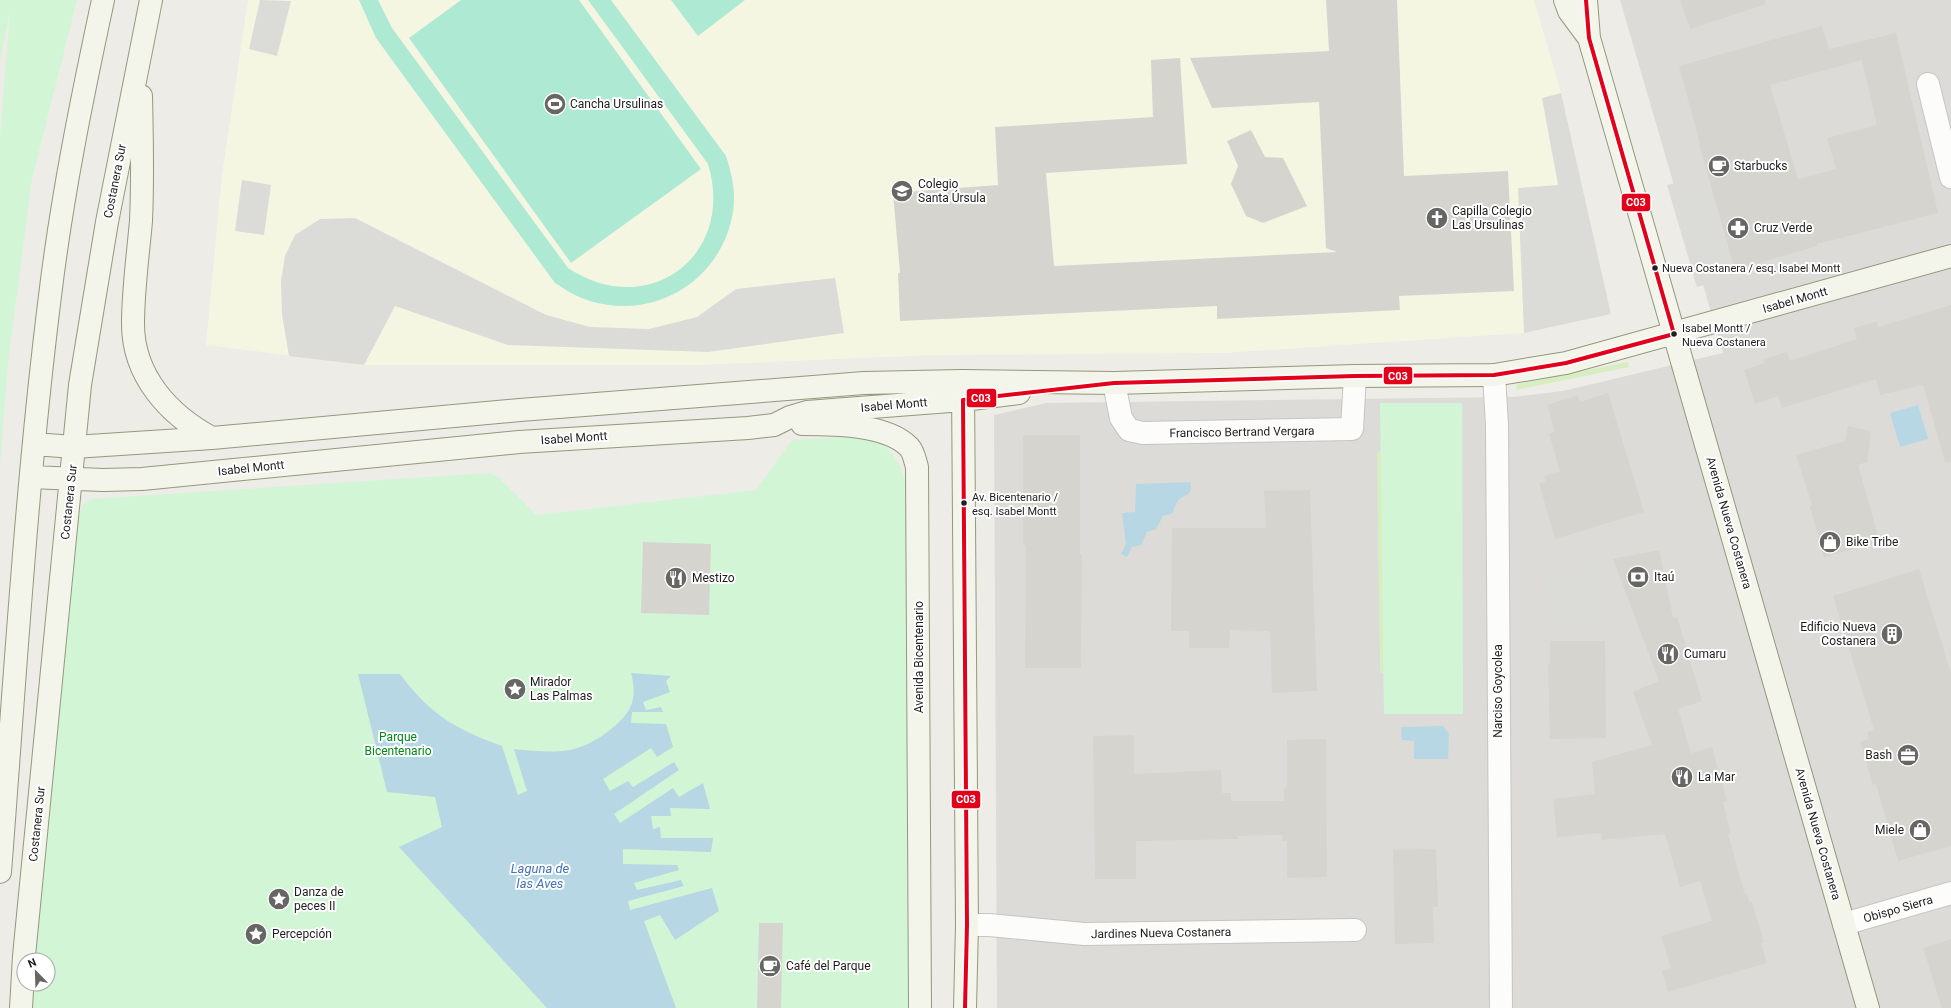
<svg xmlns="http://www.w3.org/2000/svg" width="1951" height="1008" font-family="Roboto,sans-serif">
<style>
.residential{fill:#dcdbd8}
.education{fill:#f5f6e2}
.grass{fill:#d6eec2}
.park{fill:#d2f6d5}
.pitch{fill:#aee9d4}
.parking{fill:#dbdbd8}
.water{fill:#b6d7e3}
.building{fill:#d6d4cf;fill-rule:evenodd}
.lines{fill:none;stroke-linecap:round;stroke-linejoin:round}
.street-casing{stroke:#c5c5c2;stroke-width:24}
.secondary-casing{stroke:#94987e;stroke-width:24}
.street{stroke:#fcfcfb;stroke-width:22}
.secondary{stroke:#f3f4ea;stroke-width:22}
.bus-1-casing{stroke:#fff;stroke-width:7}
.bus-1{stroke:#e2001a;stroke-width:4}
.bus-dot{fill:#1e1e1e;stroke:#fff;stroke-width:1.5}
.labels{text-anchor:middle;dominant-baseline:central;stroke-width:4;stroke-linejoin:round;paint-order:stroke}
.bus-label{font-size:11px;fill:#1e1e1e;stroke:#fff;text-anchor:start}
.poi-label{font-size:12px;fill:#1e1e1e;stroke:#fff;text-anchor:start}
.street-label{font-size:12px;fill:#1e1e1e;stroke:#fff}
.park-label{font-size:12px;fill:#018817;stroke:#fff}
.water-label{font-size:13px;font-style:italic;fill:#4173b8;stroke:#fff}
.line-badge{stroke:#fff;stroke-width:1.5}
.badge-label{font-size:11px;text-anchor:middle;font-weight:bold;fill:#fff}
</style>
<rect width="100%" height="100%" fill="#edece6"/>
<!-- residential -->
<path class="residential" d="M 1620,0 L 1951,0 L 1951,1008 L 997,1008 L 994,415 L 1046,403 L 1513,397 L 1563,391 L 1723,353 Z"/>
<!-- education -->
<path class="education" d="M 248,0 L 1534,0 L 1561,93 L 1611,314 L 1524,333 L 1225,353 L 933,355 L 696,365 L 364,365 L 206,345 L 222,175 Z"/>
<!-- grass -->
<path class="grass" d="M 1628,362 L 1629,367 L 1516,390 L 1517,384 Z
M 1386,446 L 1398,665 L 1380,674 L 1377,453 Z"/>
<!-- park -->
<path class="park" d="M 0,0 L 77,0 L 32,179 L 8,362 L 0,465 L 0,136 L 10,12 L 0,61 Z
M 1380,403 L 1462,403 L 1463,714 L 1384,714 Z
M 861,436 C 892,444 901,461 907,491 L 913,1008 L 33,1008 L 34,984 L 48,984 L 48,960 L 36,960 L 54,746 L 77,523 L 82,506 L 90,499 L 489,473 L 497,476 L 536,515 L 756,490 L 792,440 Z"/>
<!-- pitch -->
<path class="pitch" d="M 359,0 L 378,0 L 392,28 L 568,268 C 648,321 736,256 708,164 L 588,0 L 611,0 L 726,156 C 732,174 736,193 733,212 C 722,280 655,321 590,301 C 577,297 566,290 555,283 L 376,38 Z
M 461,0 L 579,0 L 701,169 L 571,263 L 409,38 Z
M 671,0 L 745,0 L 698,36 Z"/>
<!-- parking -->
<path class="parking" d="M 260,0 L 291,1 L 277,56 L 249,49 Z
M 1561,93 L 1611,314 L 1524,333 L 1518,188 L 1558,185 L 1542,98 Z
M 1705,176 L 1736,277 L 1697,287 L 1667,185 Z
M 242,180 L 271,185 L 264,235 L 235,231 Z
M 355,218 L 546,315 L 590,327 L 649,329 L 697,317 L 736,289 L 835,278 L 844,333 L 708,352 L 508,345 L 395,306 L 364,365 L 289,356 L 282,315 L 281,281 L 285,256 L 295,235 L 320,219 Z
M 1601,559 L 1614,618 L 1554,631 L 1542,572 Z"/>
<!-- water -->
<path class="water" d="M 1918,405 L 1928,439 L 1900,447 L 1890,413 Z
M 1190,482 C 1194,497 1184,493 1178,501 C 1175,504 1174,510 1173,513 L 1163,516 L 1156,529 L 1147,532 L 1141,545 L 1132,547 L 1127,557 L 1121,554 L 1126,544 L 1122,513 L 1135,512 L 1136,484 Z
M 631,673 L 671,676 L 666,681 L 670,692 L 643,702 L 646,710 L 661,707 L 663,712 L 632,712 L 631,723 L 666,724 L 673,747 L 657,757 L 651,748 L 603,779 L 610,791 L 628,781 L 633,787 L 674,762 L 679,770 L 614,814 L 620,823 L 673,788 L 679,797 L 703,783 L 710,809 L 670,808 L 671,816 L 651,816 L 653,829 L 660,827 L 661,838 L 713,838 L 711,852 L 623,849 L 623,864 L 677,865 L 679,870 L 634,883 L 637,890 L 681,880 L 684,886 L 628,901 L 630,910 L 712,888 L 719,911 L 675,940 L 660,915 L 644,921 L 676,1008 L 547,1008 L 399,847 L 442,827 L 435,797 L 387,792 L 358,674 L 400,674 C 431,715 455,729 502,746 L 518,795 L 527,791 L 514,749 C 533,751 551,753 570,750 C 583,747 595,741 606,733 C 629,716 639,702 631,673 Z
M 1443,726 L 1449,734 L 1448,759 L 1414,759 L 1414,741 L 1402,740 L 1401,727 Z"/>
<!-- building -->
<path class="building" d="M 1326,0 L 1397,0 L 1404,176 L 1508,171 L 1514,291 L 1399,296 L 1400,310 L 1217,319 L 1217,306 L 900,321 L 898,273 L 900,273 L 893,193 L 998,185 L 995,127 L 1153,117 L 1151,60 L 1180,58 L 1187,164 L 1046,173 L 1054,266 L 1337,252 L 1326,248 L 1319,102 L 1212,108 L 1190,58 L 1329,51 Z
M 1680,0 L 1765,0 L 1766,4 L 1690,29 Z
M 1822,26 L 1829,49 L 1896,33 L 1938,213 L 1817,244 L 1817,246 L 1735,270 L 1699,144 L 1700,144 L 1679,66 ZM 1862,60 L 1877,125 L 1827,138 L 1836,169 L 1798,179 L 1770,85 Z
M 1251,130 L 1265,157 L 1283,158 L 1307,206 L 1263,223 L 1246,216 L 1231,184 L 1238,166 L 1227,141 Z
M 1951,305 L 1951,462 L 1945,462 L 1923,385 L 1880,395 L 1876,379 L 1782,408 L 1778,396 L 1755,404 L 1744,370 L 1765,363 L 1764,359 L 1787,352 L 1790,361 L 1857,339 L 1854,328 L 1876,322 L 1878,327 Z
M 1608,393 L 1644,512 L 1555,539 L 1539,483 L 1546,481 L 1544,476 L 1560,471 L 1549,434 L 1555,432 L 1547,405 L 1578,395 L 1580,402 Z
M 1848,426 L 1871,431 L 1867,462 L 1858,465 L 1880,542 L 1824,557 L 1810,506 L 1812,505 L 1796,455 L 1845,441 Z
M 1023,435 L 1080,435 L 1080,554 L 1082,554 L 1081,668 L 1025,668 L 1026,545 L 1023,545 Z
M 1310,490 L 1317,691 L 1272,693 L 1270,631 L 1230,630 L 1229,648 L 1189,648 L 1189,631 L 1171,631 L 1172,528 L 1266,528 L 1264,491 Z
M 643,542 L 711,544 L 709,615 L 641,613 Z
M 1659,550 L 1673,618 L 1677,617 L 1702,701 L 1678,709 L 1691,753 L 1712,747 L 1727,801 L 1723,802 L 1731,834 L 1728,834 L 1745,895 L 1747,894 L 1750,903 L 1752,902 L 1764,942 L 1761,943 L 1767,963 L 1668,992 L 1662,971 L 1671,968 L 1661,936 L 1712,921 L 1700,881 L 1680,887 L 1665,834 L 1602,840 L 1601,833 L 1557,837 L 1553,799 L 1595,794 L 1592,762 L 1652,745 L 1633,692 L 1659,681 L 1613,559 Z
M 1919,569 L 1951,673 L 1951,846 L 1898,861 L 1876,784 L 1873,785 L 1860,742 L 1869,739 L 1867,732 L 1874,730 L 1833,596 Z
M 1550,641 L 1605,641 L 1606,738 L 1550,739 L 1548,663 L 1550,663 Z
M 1134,735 L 1134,774 L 1221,770 L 1222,793 L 1231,793 L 1231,801 L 1284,801 L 1284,788 L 1287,787 L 1287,740 L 1326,739 L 1327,877 L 1287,878 L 1287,841 L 1282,841 L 1283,835 L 1238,836 L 1238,839 L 1136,841 L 1136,879 L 1095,879 L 1093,736 Z
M 1436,849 L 1438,907 L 1433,907 L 1434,943 L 1395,944 L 1393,850 Z
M 759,923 L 783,923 L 781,1008 L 757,1008 Z
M 1951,939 L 1951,1008 L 1942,1008 L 1923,948 Z"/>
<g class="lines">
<!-- street casing -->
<g class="street-casing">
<path id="street" d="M 1928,84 L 1951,177
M 1494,375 L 1497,425 L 1501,1008
M 1114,383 L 1121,418 L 1129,430 L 1143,433 L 1352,429 L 1355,376
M 1844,924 L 1951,893
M 967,925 L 989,925 L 1084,934 L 1355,930"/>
</g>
<!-- secondary casing -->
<g class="secondary-casing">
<path id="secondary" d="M 1565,0 L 1569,11 L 1589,38
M 1586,0 L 1589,38 L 1868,1008
M 141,96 C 142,138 143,179 141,221 C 138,255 133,290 133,324 C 133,376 169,415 212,438
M 963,386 L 967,925 L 965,1008
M 802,424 C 832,424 887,424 909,447 C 914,452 915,461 917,467 L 920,1008
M 34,444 L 74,447 L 212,438 L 520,410 L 864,383 L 962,381 L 1114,383 L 1355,376 L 1494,375 L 1566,363 L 1951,256
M 31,477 L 103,480 L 142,479 L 519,442 L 748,428 L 774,425 L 790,417 L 807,412 L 963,400 L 1019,393
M 0,872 C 15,680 26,487 50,296 C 62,196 82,98 103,0
M 21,1008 L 24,956 L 80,385 L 107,222 L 151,0"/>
</g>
<!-- street -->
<use href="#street" class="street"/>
<!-- secondary -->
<use href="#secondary" class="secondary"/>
<!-- bus-1 casing -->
<g class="bus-1-casing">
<path id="bus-1" d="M 965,1008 L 967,925 L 963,400 L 1114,383 L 1355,376 L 1494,375 L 1566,363 L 1674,334 L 1589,38 L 1586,0"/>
</g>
<!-- bus-1 -->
<use href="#bus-1" class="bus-1"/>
</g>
<!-- icons -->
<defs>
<g id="stadium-disc" transform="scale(1.15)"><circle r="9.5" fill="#666664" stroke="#fff"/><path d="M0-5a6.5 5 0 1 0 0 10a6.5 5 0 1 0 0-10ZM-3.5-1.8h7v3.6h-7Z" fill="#fff"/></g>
<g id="cafe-disc" transform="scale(1.15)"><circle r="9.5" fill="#666664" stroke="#fff"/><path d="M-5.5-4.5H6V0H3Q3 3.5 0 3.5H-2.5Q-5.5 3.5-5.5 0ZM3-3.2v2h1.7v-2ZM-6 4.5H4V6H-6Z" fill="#fff"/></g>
<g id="school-disc" transform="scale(1.15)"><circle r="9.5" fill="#666664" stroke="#fff"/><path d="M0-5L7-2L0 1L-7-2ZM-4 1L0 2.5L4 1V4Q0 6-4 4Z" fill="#fff"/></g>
<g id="church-disc" transform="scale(1.15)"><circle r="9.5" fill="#666664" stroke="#fff"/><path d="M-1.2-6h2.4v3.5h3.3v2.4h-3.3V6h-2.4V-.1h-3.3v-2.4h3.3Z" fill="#fff"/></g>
<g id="pharmacy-disc" transform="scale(1.15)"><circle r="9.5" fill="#666664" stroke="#fff"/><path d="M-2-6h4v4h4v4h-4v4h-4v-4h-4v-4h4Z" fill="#fff"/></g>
<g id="shop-disc" transform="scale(1.15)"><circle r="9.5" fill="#666664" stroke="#fff"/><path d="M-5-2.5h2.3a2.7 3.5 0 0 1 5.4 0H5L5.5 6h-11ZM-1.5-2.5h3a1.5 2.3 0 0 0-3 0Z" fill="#fff"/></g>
<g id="bank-disc" transform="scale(1.15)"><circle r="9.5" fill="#666664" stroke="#fff"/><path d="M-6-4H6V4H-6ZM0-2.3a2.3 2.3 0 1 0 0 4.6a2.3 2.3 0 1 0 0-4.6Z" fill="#fff"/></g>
<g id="restaurant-disc" transform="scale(1.15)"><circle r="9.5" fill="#666664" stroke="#fff"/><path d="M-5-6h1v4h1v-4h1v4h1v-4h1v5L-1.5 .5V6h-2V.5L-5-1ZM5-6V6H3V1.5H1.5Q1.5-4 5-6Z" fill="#fff"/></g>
<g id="building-disc" transform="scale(1.15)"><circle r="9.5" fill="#666664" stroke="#fff"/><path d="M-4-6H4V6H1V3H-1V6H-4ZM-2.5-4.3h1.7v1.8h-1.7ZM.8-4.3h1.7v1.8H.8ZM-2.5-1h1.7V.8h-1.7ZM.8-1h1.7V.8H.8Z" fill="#fff"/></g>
<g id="sight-disc" transform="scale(1.15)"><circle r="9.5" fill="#666664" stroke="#fff"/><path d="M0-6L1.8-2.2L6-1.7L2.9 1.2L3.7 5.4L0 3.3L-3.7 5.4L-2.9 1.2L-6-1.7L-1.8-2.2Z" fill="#fff"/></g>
<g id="office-disc" transform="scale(1.15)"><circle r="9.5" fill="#666664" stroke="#fff"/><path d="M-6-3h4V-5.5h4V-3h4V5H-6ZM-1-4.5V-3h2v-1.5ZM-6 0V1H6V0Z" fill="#fff"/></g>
</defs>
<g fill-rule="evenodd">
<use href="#stadium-disc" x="555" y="104"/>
<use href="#cafe-disc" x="1719" y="166"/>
<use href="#school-disc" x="902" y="191"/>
<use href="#church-disc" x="1437" y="218"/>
<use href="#pharmacy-disc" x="1738" y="228"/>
<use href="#shop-disc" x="1830" y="542"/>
<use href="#bank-disc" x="1638" y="577"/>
<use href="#restaurant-disc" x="676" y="578"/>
<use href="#building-disc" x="1892" y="634"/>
<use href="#restaurant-disc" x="1668" y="654"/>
<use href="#sight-disc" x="515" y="689"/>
<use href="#office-disc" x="1908" y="755"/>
<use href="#restaurant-disc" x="1682" y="777"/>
<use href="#shop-disc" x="1920" y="830"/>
<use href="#sight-disc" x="279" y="899"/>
<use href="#sight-disc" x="256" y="934"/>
<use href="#cafe-disc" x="770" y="966"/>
</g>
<!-- markers -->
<g class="bus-dot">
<circle cx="1655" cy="268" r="3.5"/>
<circle cx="1674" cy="334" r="3.5"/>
<circle cx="964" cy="503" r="3.5"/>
</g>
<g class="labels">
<!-- bus labels -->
<g class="bus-label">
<text x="1662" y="268">Nueva Costanera / esq. Isabel Montt</text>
<text x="1682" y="328">Isabel Montt /<tspan x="1682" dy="14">Nueva Costanera</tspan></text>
<text x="972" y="497">Av. Bicentenario /<tspan x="972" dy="14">esq. Isabel Montt</tspan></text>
</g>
<!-- poi labels -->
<g class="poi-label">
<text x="570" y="104">Cancha Ursulinas</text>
<text x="1734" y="166">Starbucks</text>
<text x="918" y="184">Colegio<tspan x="918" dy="14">Santa Úrsula</tspan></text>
<text x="1452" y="211">Capilla Colegio<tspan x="1452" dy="14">Las Ursulinas</tspan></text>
<text x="1754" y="228">Cruz Verde</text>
<text x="1846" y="542">Bike Tribe</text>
<text x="1654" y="577">Itaú</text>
<text x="692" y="578">Mestizo</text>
<text x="1876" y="627" text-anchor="end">Edificio Nueva<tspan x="1876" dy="14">Costanera</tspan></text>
<text x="1684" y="654">Cumaru</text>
<text x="530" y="682">Mirador<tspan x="530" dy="14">Las Palmas</tspan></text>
<text x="1892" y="755" text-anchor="end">Bash</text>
<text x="1698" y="777">La Mar</text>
<text x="1904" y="830" text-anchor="end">Miele</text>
<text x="294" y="892">Danza de<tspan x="294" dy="14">peces II</tspan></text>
<text x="272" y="934">Percepción</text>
<text x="786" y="966">Café del Parque</text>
</g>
<!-- street labels -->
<g class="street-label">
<text transform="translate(115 181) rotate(-79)">Costanera Sur</text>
<text transform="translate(1795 300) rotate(-16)">Isabel Montt</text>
<text transform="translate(894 405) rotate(-5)">Isabel Montt</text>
<text transform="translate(1242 432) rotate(-1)">Francisco Bertrand Vergara</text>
<text transform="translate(574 438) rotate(-4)">Isabel Montt</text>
<text transform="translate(251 468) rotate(-6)">Isabel Montt</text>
<text transform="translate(69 502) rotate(-84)">Costanera Sur</text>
<text transform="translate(1729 523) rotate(74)">Avenida Nueva Costanera</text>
<text transform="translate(919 657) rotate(-90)">Avenida Bicentenario</text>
<text transform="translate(1498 691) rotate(-90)">Narciso Goycolea</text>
<text transform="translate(37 824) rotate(-84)">Costanera Sur</text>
<text transform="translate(1818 834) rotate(74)">Avenida Nueva Costanera</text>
<text transform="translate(1898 909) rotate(-16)">Obispo Sierra</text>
<text transform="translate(1161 933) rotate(-1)">Jardines Nueva Costanera</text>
</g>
<!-- park labels -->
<g class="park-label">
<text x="398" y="737">Parque<tspan x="398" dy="14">Bicentenario</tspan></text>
</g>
<!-- water labels -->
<g class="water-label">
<text x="540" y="868">Laguna de<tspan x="540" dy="15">las Aves</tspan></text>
</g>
</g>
<g class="line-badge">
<rect x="1621" y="193" width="30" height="19" rx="4" fill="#e2001a"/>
<rect x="1383" y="366" width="30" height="19" rx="4" fill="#e2001a"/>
<rect x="966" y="388" width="31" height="20" rx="4" fill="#e2001a"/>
<rect x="951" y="790" width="30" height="19" rx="4" fill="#e2001a"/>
</g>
<g class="badge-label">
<text x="1636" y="206">C03</text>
<text x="1398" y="380">C03</text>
<text x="981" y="402">C03</text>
<text x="966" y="803">C03</text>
</g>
<!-- north arrow -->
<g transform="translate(36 972) rotate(337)"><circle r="19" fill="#ffffff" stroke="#a5a5a5"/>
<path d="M0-3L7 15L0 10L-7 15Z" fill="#666664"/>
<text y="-6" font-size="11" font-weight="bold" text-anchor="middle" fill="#1e1e1e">N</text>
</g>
</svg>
